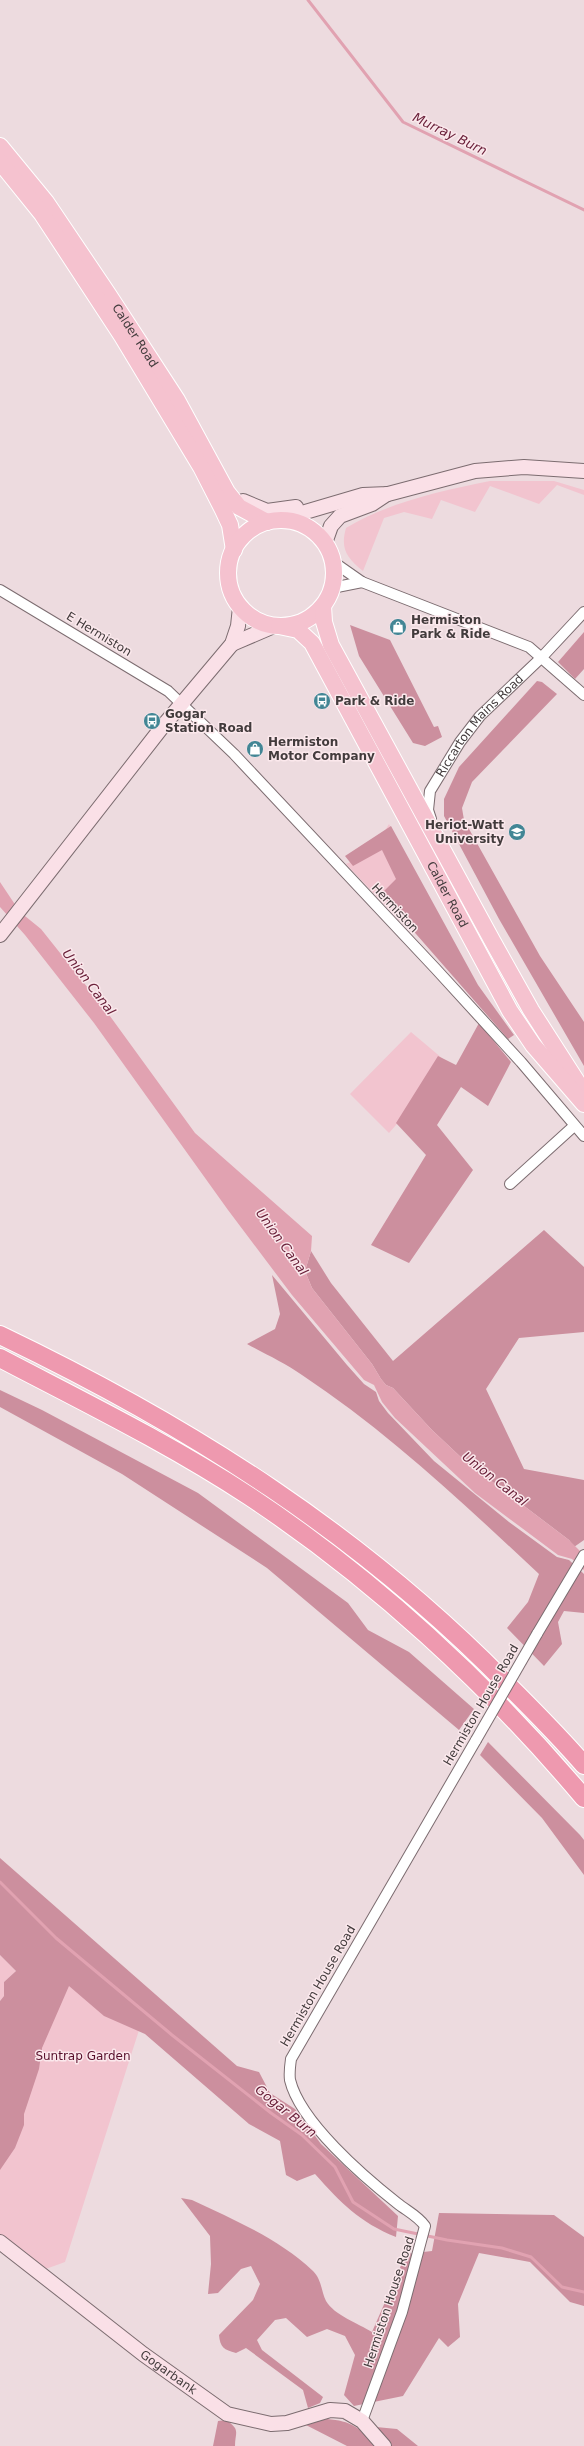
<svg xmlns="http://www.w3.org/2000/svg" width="584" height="2446" font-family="'DejaVu Sans',sans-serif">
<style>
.green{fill:#f2c4cf}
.forest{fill:#cc8f9e}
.water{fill:#e1a2b1}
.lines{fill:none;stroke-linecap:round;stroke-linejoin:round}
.stream{stroke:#e1a2b1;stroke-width:3}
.street-casing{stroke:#7c6c70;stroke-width:12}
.secondary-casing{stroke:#7c6c70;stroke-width:16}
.primary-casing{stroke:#fff;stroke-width:18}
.highway-casing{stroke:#fff;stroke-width:20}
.street{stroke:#fff;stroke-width:10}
.secondary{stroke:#fae0e7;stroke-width:14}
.primary{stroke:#f5c2cf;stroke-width:16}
.highway{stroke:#ee99af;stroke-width:18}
.street-bridge-casing{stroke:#7c6c70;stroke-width:12;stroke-linecap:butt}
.street-bridge{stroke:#fff;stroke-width:10}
.labels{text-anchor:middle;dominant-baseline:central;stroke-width:3;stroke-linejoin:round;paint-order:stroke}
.street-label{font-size:12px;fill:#423b3c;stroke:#fbe8ec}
.poi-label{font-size:12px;font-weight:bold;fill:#423b3c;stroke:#fbe8ec;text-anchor:start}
.park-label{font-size:12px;fill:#580f2b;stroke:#fbe8ec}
.water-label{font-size:13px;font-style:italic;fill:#6b223b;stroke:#fbe8ec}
</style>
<rect width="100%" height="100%" fill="#eddbdf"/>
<!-- green -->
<path class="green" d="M 490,481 L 554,481 L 584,490 L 584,495 L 557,485 L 539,504 L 490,486 L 475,512 L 441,500 L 432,519 L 404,512 L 384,518 L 363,571 C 347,558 340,549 346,528 C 390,502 440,491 490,481 Z
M 389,824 L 429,902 L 399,920 L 346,864 C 365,857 379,842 389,824 Z
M 411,1032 L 449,1064 L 389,1133 L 350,1094 Z
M 0,1955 L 16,1971 L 4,1982 L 4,1996 L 0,2001 Z
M 62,1970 L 140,2027 L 65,2262 L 43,2270 L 0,2237 L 0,2166 Z"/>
<!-- forest -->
<path class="forest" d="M 350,625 L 390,640 L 434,727 L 438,726 L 442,737 L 425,746 L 413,743 L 359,656 Z
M 584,632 L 584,669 L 575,679 L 558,662 Z
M 537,681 L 542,682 L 557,694 L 472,782 L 462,808 L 464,820 L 540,956 L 584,1022 L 584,1066 L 499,919 L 444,816 L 444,799 L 459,767 Z
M 391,826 L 478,985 L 514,1035 L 508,1039 L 381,894 L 396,879 L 382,850 L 353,866 L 345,856 Z
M 479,1023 L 511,1062 L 488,1106 L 461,1087 L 437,1125 L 473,1170 L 409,1263 L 371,1245 L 426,1155 L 396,1123 L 438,1056 L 456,1065 Z
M 544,1230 L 584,1267 L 584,1332 L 519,1338 L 486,1389 L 524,1469 L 584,1480 L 584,1540 L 574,1547 L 569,1540 L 465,1461 L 432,1430 L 393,1388 L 386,1385 L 381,1379 L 372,1364 L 312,1288 L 305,1271 L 311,1251 L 331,1283 L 393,1361 Z
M 272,1275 L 347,1365 L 364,1384 L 376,1392 L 379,1401 L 388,1413 L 434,1461 L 509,1522 L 557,1557 L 569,1560 L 584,1574 L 584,1613 L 564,1611 L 558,1622 L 562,1644 L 544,1666 L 507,1628 L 528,1602 L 539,1574 C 464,1504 388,1432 302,1375 C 285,1363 265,1354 247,1344 L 275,1329 L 280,1314 Z
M 0,1390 L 42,1410 L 198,1493 L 348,1603 L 368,1630 L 409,1652 L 474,1709 L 459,1730 L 267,1568 L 122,1474 L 0,1407 Z
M 488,1742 L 580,1835 L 584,1840 L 584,1875 L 542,1818 L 480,1755 Z
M 0,1858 L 237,2066 L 259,2072 L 270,2093 L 295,2109 L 321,2144 L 398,2216 L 396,2237 C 359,2222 341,2203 315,2174 L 297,2181 L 286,2175 L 280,2141 L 249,2124 L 145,2034 L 104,2016 L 69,1986 L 42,2048 L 39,2069 L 24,2114 L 24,2125 L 15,2148 L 0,2170 L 0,2001 L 4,1996 L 4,1982 L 16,1971 L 0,1955 Z
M 181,2198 L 192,2200 C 234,2220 278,2238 313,2271 C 322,2280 321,2291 326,2301 C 334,2315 359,2324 372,2332 L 406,2254 L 432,2251 L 439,2213 L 554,2215 L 584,2237 L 584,2306 L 570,2302 L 530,2262 L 479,2253 L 458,2304 L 460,2337 L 448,2347 L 439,2338 L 403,2396 L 354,2406 L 344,2395 L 355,2355 L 345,2336 L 327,2329 L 307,2337 L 286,2318 L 275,2320 L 257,2340 L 262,2350 L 323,2397 L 320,2403 L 308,2408 L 303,2390 L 246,2348 L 236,2353 C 224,2350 220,2347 219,2335 L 253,2300 L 260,2284 L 251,2266 L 241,2269 L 218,2293 L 208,2294 L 211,2264 L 210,2236 Z
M 327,2419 C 351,2421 360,2427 375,2446 L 347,2446 L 304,2424 Z
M 226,2420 C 241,2430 235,2432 235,2446 L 213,2446 L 218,2421 Z
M 376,2427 L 397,2429 L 418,2446 L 389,2446 Z"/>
<!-- water -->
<path class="water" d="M 0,882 L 20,912 L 41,929 L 107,1012 L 195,1133 L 312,1236 L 311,1251 L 305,1271 L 312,1288 L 372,1364 L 381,1379 L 386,1385 L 393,1388 L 432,1430 L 465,1461 L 569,1540 L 584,1555 L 584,1570 L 572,1559 L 558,1555 L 475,1493 L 395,1418 L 382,1402 L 374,1385 L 364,1380 L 292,1295 L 228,1210 L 94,1023 L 25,935 L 0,907 Z"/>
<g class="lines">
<!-- stream -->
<path class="stream" d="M 308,0 L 403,122 L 584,210
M 0,1882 L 56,1938 L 172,2035 L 271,2113 L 302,2135 L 335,2167 L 353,2202 L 394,2229 L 447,2240 L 502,2248 L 531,2257 L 562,2287 L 584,2292"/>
<!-- street casing -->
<g class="street-casing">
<g id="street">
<path d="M 332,561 L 362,582 L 529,647 L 584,695"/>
<path d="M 332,588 L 362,582"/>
<path d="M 0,590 L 168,691 L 234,754 L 435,968 L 521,1062 L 584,1136"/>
<path id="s1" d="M 431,819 L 428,810 L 430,791 L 460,742 L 480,716 L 542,657 L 584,612"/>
<path d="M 510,1184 L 574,1126"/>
<path d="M 537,1634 L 584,1555"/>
<path d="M 362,2421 L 402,2312 L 425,2226 C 418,2216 407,2211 397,2203 C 364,2177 300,2122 290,2080 C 289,2073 290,2066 291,2059 L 476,1740"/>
</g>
</g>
<!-- secondary casing -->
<g class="secondary-casing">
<g id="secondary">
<path d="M 243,501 L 267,511 L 296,507"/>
<path d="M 278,520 L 363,495 L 388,494 L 475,471 L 524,467 L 584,471"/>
<path d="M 325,543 L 331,526 L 340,516 L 372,504 L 387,494"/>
<path d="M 232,644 L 274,626"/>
<path d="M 0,935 L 163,726 L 232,644 L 238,626 L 240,607"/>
<path id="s2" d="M 0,2242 L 143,2354 L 227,2414 L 271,2424 L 287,2423 L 330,2410 L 345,2411 L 362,2421 L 384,2446"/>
</g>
</g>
<!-- primary casing -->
<g class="primary-casing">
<g id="primary">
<path id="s3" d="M 0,146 L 46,202 L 108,294 L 177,400 L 227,492 L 239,507 L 267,522"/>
<path d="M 0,162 L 42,214 L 122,336 L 201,467 L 223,510 L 230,525 L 234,550"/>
<circle cx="281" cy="573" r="53"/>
<path d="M 323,606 L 324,622 L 331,645 L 493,942 L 531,1010 L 583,1091"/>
<path id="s4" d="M 279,626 L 298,630 L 312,643 L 510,1011 L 533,1045 L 584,1104"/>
</g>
</g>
<!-- highway casing -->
<g class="highway-casing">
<path id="highway" d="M 0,1335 C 192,1427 362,1535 511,1688 C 536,1713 561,1738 584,1765
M 0,1358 C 84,1402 170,1444 249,1496 C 373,1578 489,1685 584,1798"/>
</g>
<!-- street -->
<use href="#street" class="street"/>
<!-- secondary -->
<use href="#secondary" class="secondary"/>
<!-- primary -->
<use href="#primary" class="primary"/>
<!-- highway -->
<use href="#highway" class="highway"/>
<!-- street-bridge casing -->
<g class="street-bridge-casing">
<path id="street-bridge" d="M 476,1740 L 537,1634"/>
</g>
<!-- street-bridge -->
<use href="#street-bridge" class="street-bridge"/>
</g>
<!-- icons -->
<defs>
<g id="shop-disc" transform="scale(0.9)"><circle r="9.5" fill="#428695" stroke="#fbe8ec"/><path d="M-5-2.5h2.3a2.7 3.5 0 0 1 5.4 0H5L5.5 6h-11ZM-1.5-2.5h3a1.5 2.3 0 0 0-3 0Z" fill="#fff"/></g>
<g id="bus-disc" transform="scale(0.9)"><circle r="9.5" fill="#428695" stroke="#fbe8ec"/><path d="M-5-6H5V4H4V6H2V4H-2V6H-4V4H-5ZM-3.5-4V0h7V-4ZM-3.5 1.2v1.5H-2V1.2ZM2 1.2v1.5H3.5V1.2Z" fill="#fff"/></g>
<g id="university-disc" transform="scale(0.9)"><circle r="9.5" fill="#428695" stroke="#fbe8ec"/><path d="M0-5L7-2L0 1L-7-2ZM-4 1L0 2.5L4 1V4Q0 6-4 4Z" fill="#fff"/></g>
</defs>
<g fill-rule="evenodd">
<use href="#shop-disc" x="398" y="627"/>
<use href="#bus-disc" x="322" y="701"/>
<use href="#bus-disc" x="152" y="721"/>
<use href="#shop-disc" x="255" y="749"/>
<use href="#university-disc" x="517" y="832"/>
</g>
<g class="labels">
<!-- street labels -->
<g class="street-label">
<text stroke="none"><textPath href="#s3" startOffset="233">Calder Road</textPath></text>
<text transform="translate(99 634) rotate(31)">E Hermiston</text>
<text stroke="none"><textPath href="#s1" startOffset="111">Riccarton Mains Road</textPath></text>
<text stroke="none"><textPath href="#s4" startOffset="324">Calder Road</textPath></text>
<text transform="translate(395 908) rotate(47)">Hermiston</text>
<text transform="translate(481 1705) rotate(-60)">Hermiston House Road</text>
<text transform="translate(318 1986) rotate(-60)">Hermiston House Road</text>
<text transform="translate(389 2302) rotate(-72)">Hermiston House Road</text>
<text stroke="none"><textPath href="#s2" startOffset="213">Gogarbank</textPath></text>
</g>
<!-- poi labels -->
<g class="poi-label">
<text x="411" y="620">Hermiston<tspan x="411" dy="14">Park &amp; Ride</tspan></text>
<text x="335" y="701">Park &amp; Ride</text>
<text x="165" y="714">Gogar<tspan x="165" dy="14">Station Road</tspan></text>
<text x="268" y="742">Hermiston<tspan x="268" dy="14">Motor Company</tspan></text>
<text x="504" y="825" text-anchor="end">Heriot-Watt<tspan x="504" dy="14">University</tspan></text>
</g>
<!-- park labels -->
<g class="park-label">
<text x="83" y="2056">Suntrap Garden</text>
</g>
<!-- water labels -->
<g class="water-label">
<text transform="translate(450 134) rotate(26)">Murray Burn</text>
<text transform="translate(89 982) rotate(53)">Union Canal</text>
<text transform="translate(282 1242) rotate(54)">Union Canal</text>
<text transform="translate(495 1479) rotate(38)">Union Canal</text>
<text transform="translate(286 2111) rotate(39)">Gogar Burn</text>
</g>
</g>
</svg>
